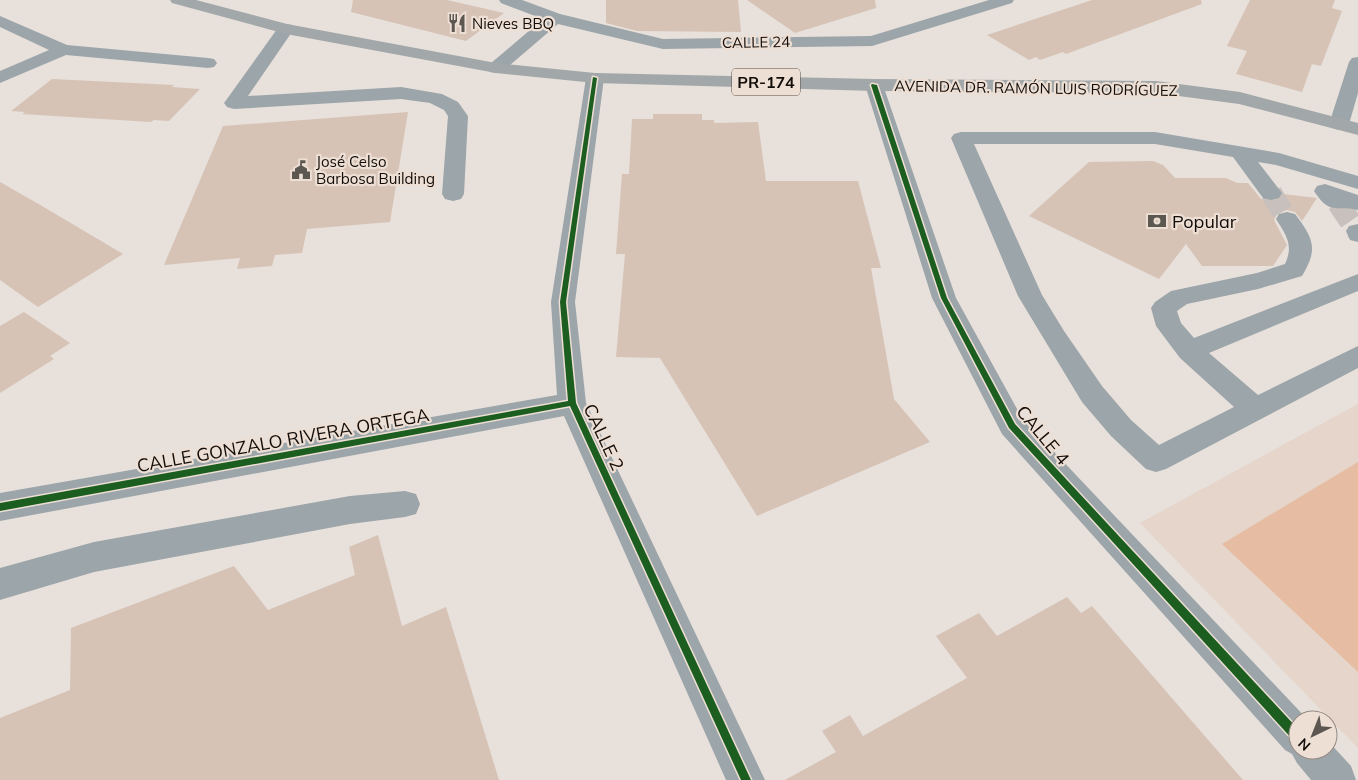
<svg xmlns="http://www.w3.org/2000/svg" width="1358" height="780" font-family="Mulish,sans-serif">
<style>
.built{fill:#e5d5ca}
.green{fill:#e6bda2}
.building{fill:#d6c3b6}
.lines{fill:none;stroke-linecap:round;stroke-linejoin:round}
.minor-tunnel{stroke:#c8c0bc;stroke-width:22;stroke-dasharray:22 11;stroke-linecap:butt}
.minor{fill:#9ca5a9;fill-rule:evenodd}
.major{fill:#a2a8a9;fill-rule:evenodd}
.cycleway-casing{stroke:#eedfd5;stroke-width:3}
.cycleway{fill:#1b5e20;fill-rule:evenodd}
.labels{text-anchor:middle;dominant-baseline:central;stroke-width:4.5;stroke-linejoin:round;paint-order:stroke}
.far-poi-label{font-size:15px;fill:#120d09;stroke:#eedfd5;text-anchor:start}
.far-street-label{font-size:15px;fill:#120d09;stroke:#eedfd5}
.shield{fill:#eedfd5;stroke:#544c46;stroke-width:1}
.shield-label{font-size:16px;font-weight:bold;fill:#120d09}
.poi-label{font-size:18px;fill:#120d09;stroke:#eedfd5;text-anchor:start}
.street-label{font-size:18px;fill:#120d09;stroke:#eedfd5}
</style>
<rect width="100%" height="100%" fill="#e8e0db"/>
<!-- built -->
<path class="built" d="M 1358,404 L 1358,748 L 1140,523 Z"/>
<!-- green -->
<path class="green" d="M 1358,462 L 1358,672 L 1222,544 Z"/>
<!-- building -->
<path class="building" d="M 353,0 L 447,0 L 504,13 L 466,41 L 351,12 Z
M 606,0 L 738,0 L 741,32 L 637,31 L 606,23 Z
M 747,0 L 875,0 L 876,8 L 795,33 Z
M 1092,0 L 1201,0 L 1202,4 L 1066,54 L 1063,52 L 1040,60 L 1036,57 L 1029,60 L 987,35 Z
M 1250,0 L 1335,0 L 1332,8 L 1342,11 L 1321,66 L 1312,64 L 1302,92 L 1236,74 L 1247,51 L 1227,46 Z
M 52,79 L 174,85 L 172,87 L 200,89 L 169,121 L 154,120 L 151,122 L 22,114 L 25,112 L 11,111 Z
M 408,112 L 390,222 L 307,229 L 302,253 L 275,255 L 272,266 L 237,269 L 240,258 L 164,265 L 223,126 Z
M 653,114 L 702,114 L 702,120 L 714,120 L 714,123 L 758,122 L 766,181 L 858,181 L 881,268 L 871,268 L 894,399 L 930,442 L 757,516 L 660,358 L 616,357 L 625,254 L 616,254 L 622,174 L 629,174 L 632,119 L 653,119 Z
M 1153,161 L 1163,165 L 1175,178 L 1226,178 L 1237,183 L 1248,183 L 1261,199 L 1271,202 L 1279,200 L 1283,194 L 1317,198 L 1302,221 L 1295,212 L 1287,210 L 1277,213 L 1274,220 L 1287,245 L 1273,266 L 1202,266 L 1186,244 L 1159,279 L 1029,216 L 1089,162 Z
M 0,182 L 42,206 L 123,254 L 38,307 L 0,280 Z
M 24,312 L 70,343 L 50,356 L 54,359 L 0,393 L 0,326 Z
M 378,535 L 402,626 L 446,607 L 499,780 L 0,780 L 0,718 L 70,690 L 71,628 L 234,566 L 268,610 L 355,575 L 349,547 Z
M 1067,597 L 1081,613 L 1092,606 L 1243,780 L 785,780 L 836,752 L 822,731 L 850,715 L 863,736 L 967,678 L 936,636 L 979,613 L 997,636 Z"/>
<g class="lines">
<!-- minor-tunnel -->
<path class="minor-tunnel" d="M 1271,193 L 1287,219
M 1338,203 L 1357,231"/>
<!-- minor -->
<path class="minor" d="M 499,0 L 522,0 L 560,14 L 663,39 L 871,36 L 989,0 L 1014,0 L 1012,3 L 872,46 L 663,49 L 558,24 L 502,72 L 496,73 L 490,72 L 487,68 L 490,64 L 543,19 L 501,3 Z
M 0,16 L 67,45 L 208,58 L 214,59 L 217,63 L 214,67 L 208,68 L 66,55 L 0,83 L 0,71 L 49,50 L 0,27 Z
M 286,24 L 292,25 L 294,29 L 248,96 L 401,87 L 442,94 L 458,102 L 468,116 L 464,194 L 461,199 L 453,201 L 445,199 L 442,194 L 448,116 L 444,110 L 430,103 L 401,99 L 234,109 L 227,107 L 224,103 L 227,99 L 280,25 Z
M 1358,57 L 1358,93 L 1349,124 L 1346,128 L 1339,130 L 1332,128 L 1329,124 L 1349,62 L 1352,58 Z
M 595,73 L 601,74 L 604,78 L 575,302 L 586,403 L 765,780 L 726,780 L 564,416 L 0,521 L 0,493 L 557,395 L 551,302 L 586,78 L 589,74 Z
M 874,79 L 881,81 L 883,85 L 956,298 L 1022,418 L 1308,720 L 1298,720 L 1298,750 L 1328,750 L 1328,741 L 1351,766 L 1356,780 L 1311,780 L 1297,763 L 1292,754 L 1285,750 L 1002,434 L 932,298 L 865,85 L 867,81 Z
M 961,132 L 1155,132 L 1279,153 L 1358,176 L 1358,189 L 1276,165 L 1258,162 L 1282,193 L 1279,198 L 1271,200 L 1263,198 L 1233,157 L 1155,144 L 974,144 L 1042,295 L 1064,331 L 1102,386 L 1131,420 L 1159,445 L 1234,407 L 1180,358 L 1156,326 L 1151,308 L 1155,302 L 1171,291 L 1257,273 L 1285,264 C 1294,245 1286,235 1276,219 L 1279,214 L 1287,212 L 1295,214 C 1313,238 1319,248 1302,276 L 1258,289 L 1187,304 L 1177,311 L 1181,323 L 1194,338 L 1358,274 L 1358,291 L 1209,353 L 1258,395 L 1358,346 L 1358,368 L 1166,469 L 1156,472 L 1146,469 L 1111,436 L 1082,402 L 1018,296 L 951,138 L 954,134 Z
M 1325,184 L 1358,195 L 1358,210 C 1336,204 1331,217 1314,191 L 1317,186 Z
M 1358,224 L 1358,242 L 1350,240 L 1346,231 L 1349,226 Z
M 405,491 L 416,494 L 420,504 L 416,514 L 405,517 L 350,524 L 94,572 L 0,600 L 0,568 L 94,542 L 350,496 Z"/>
<!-- major -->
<path class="major" d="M 170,0 L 196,0 L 287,24 L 496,63 L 595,73 L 874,79 L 1156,81 L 1240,92 L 1358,123 L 1358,135 L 1239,104 L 1156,93 L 874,91 L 595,83 L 496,73 L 286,34 L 172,3 Z"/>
<!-- cycleway casing -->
<g class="cycleway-casing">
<path id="cycleway" d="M 593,77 L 597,78 L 566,302 L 576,403 L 751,780 L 741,780 L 570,406 L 0,511 L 0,503 L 568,401 L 560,302 Z
M 872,84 L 877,85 L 947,298 L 1015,424 L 1298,729 L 1298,742 L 1294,741 L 1009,428 L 941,298 L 871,85 Z"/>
</g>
<!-- cycleway -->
<use href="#cycleway" class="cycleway"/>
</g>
<!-- icons -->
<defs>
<g id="restaurant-bare" transform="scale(1.5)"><path d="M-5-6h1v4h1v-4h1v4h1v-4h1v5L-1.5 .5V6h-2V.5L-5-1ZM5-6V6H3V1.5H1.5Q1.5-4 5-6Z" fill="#5d5752" stroke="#eedfd5" stroke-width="2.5" paint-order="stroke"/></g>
<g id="civic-bare" transform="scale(1.5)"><path d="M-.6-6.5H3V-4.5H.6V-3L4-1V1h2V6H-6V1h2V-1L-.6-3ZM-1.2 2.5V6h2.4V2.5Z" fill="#5d5752" stroke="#eedfd5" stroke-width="2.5" paint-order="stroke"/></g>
<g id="bank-bare" transform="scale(1.5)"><path d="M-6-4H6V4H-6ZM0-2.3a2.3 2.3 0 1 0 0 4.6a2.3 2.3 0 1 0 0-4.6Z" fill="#5d5752" stroke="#eedfd5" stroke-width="2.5" paint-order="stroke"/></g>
</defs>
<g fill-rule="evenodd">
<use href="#restaurant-bare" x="457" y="23"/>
<use href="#civic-bare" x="301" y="170"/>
<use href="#bank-bare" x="1157" y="221"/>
</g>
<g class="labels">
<!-- far-poi labels -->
<g class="far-poi-label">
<text x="472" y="23">Nieves BBQ</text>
<text x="316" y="161">José Celso<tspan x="316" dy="17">Barbosa Building</tspan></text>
</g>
<!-- far-street labels -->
<g class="far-street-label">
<text transform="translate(756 42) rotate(-1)">CALLE 24</text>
<text transform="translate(1036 88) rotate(1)">AVENIDA DR. RAMÓN LUIS RODRÍGUEZ</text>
</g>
<!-- shield labels -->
<rect class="shield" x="732" y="68.5" width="68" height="27" rx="4"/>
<g class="shield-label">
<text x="766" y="82">PR-174</text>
</g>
<!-- poi labels -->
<g class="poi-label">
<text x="1172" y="221">Popular</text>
</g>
<!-- street labels -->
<g class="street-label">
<text transform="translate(1043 435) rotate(50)">CALLE 4</text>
<text transform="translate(604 437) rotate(65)">CALLE 2</text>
<text transform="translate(283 440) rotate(-10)">CALLE GONZALO RIVERA ORTEGA</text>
</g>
</g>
<!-- north arrow -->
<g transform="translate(1313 735) rotate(223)"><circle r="24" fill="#eedfd5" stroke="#968b83"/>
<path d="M0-4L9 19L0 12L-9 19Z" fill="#5d5752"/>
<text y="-8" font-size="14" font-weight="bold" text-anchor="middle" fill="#120d09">N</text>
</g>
</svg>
